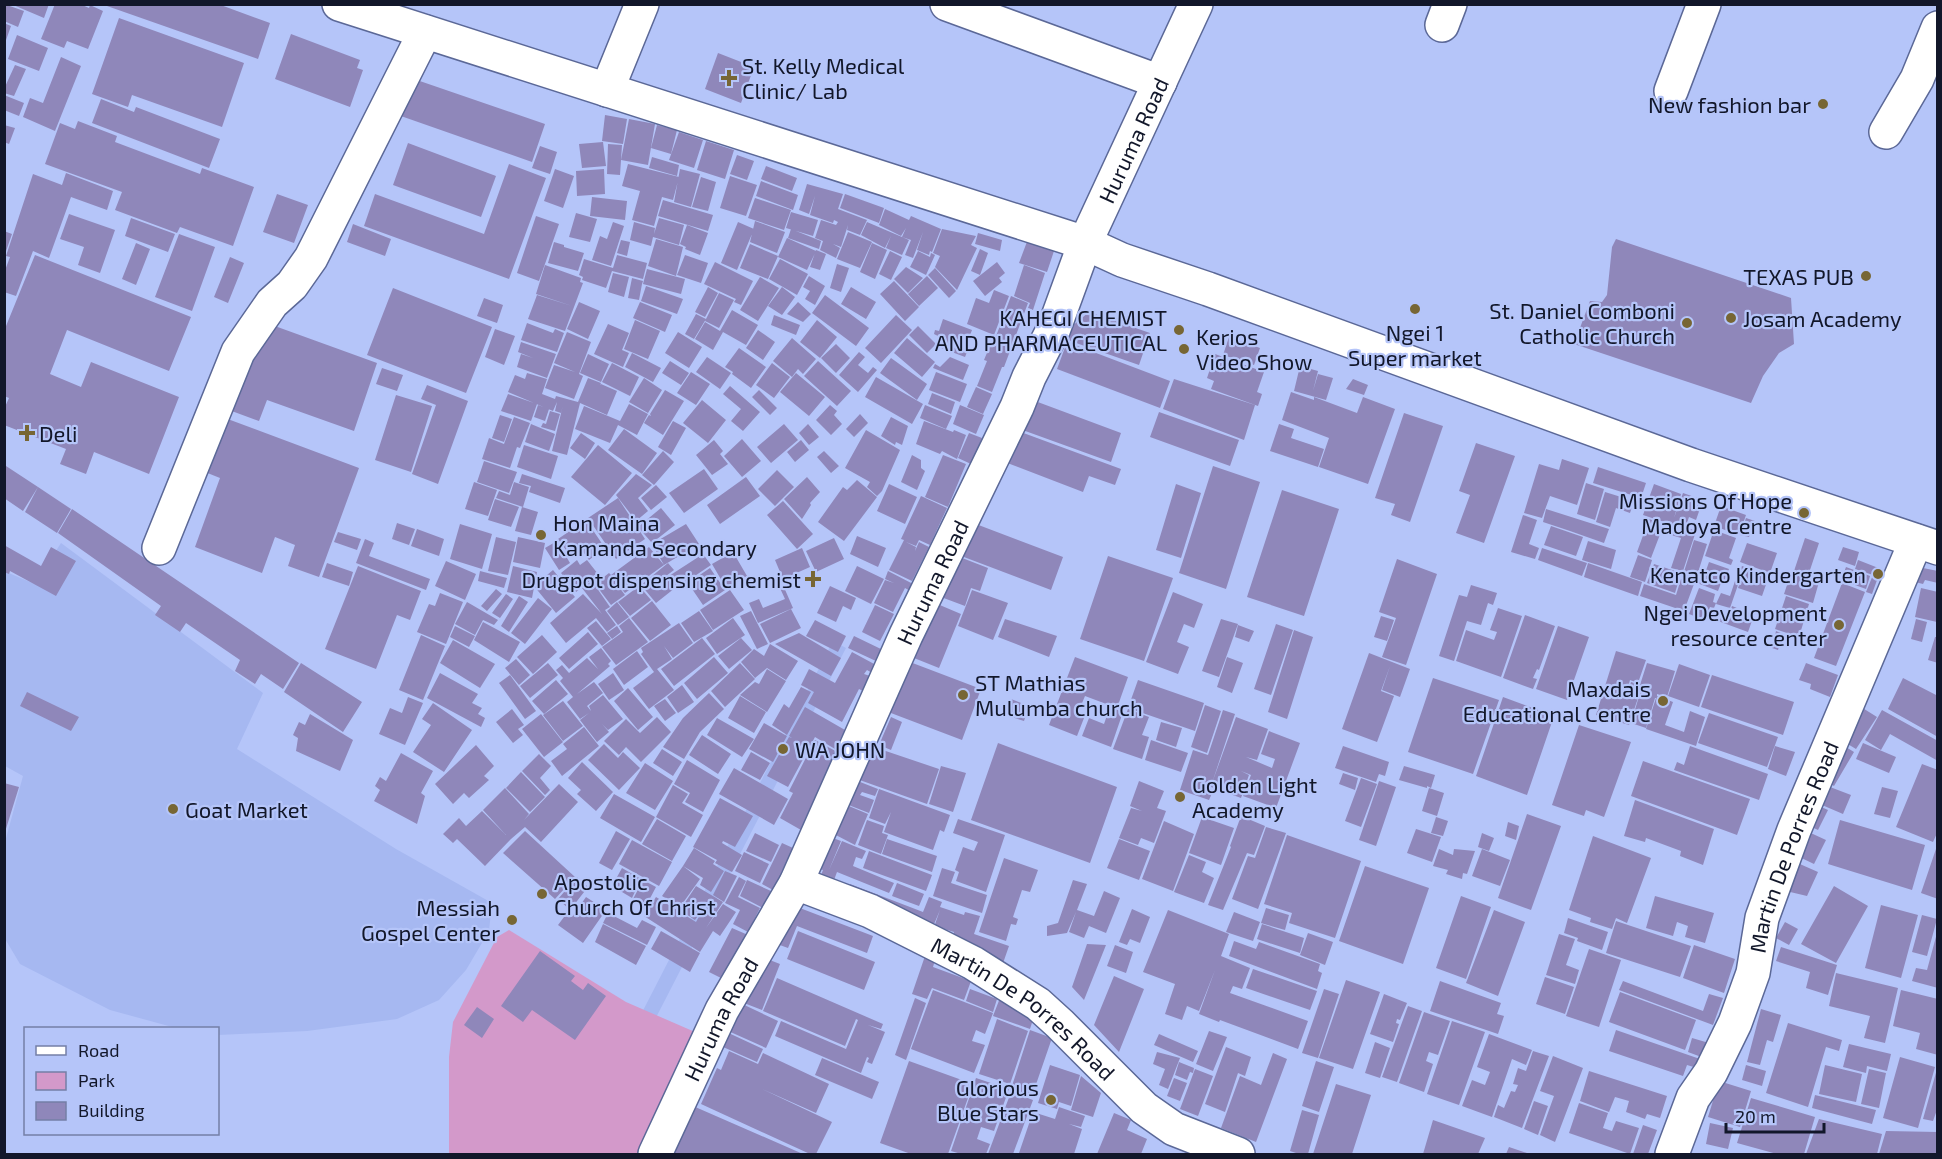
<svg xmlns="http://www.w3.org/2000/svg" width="1942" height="1159" font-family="'Exo 2',sans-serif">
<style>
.built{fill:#a6b8f1}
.green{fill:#d399ca}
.building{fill:#8f87ba}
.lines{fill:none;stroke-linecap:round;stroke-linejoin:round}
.minor-casing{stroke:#5b6897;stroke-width:36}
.minor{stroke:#fff;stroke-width:33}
.poi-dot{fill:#776634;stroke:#b5c5f9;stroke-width:2}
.labels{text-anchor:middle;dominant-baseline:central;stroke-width:4.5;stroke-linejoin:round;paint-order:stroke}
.poi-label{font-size:22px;fill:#12172a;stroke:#b5c5f9;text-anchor:end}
.street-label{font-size:22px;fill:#12172a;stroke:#b5c5f9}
</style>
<rect width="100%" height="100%" fill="#b5c5f9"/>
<!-- built -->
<path class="built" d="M 61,543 L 263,693 L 237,749 L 396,849 L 492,903 L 489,931 L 466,970 L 439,1000 L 397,1019 L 307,1031 L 218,1035 L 218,1028 L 176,1028 L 110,1010 L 20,964 L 4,937 L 5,842 L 23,776 L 5,766 L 4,571 L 35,584 Z
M 833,641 L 846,648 L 591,1144 L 578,1137 Z"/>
<!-- green -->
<path class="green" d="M 509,930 L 626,1002 L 695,1032 L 641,1154 L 449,1154 L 449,1057 L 453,1022 L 497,937 Z"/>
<!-- building -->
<path class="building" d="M 4,4 L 24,11 L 18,27 L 4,21 Z
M 11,4 L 49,4 L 44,18 Z
M 55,4 L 80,4 L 89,8 L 90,5 L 103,11 L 88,49 L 67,41 L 64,48 L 41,39 Z
M 108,4 L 218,4 L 270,23 L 258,59 L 107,6 Z
M 119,18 L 244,63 L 222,127 L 132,95 L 128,107 L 92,94 Z
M 4,23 L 11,26 L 5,43 L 4,42 Z
M 291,34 L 360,60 L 357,68 L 363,70 L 350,107 L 275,79 Z
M 17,35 L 48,48 L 39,71 L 8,59 Z
M 718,53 L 754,67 L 741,103 L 705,89 Z
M 61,57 L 81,66 L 55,131 L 23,117 L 30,98 L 43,103 Z
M 15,65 L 26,69 L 14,96 L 4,93 L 4,89 Z
M 411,78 L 545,124 L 532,162 L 398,115 Z
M 4,95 L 24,103 L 19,116 L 4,110 Z
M 101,99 L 134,112 L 136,107 L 220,139 L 209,168 L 92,123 Z
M 605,115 L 627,119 L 623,144 L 602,141 Z
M 629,119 L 655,124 L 648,165 L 621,160 Z
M 78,121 L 117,136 L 115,142 L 200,174 L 202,168 L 254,187 L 233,246 L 180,227 L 177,233 L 115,210 L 122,192 L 45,164 L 60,123 L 75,129 Z
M 4,125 L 15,128 L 9,144 L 4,142 Z
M 657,125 L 677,130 L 671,154 L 651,148 Z
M 679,132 L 703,140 L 694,168 L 669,160 Z
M 706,141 L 734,150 L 725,179 L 697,170 Z
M 603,142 L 606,166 L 582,168 L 579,144 Z
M 408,143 L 496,176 L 481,217 L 393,185 Z
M 608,144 L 622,145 L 620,175 L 607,174 Z
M 540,146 L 557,152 L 550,174 L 532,168 Z
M 737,155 L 754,161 L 747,180 L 730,174 Z
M 652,157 L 679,165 L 677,176 L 649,168 Z
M 509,164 L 546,178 L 509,279 L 364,226 L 375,194 L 484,234 Z
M 628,164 L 679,177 L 673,200 L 662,197 L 654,226 L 632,220 L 640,191 L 622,186 Z
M 766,166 L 797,178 L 792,191 L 761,179 Z
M 555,169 L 574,176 L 563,208 L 544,201 Z
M 604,169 L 605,194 L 577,196 L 576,171 Z
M 680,169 L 700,174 L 691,207 L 674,202 Z
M 66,173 L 113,191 L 107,210 L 71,197 L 49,258 L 33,251 L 16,296 L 4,292 L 4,273 L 10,257 L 6,256 L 33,174 L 62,185 Z
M 730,176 L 757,185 L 746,216 L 720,208 Z
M 701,177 L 716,182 L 708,211 L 692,207 Z
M 761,181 L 798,195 L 793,210 L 756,196 Z
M 807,184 L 843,194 L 838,209 L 867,220 L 860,235 L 847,230 L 848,225 L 841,247 L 833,244 L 840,248 L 836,258 L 820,250 L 823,241 L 815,238 L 821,220 L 836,225 L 838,222 L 834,220 L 833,223 L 810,215 L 815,196 L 809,214 L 799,210 Z
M 277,194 L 308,205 L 294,243 L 263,232 Z
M 845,194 L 884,208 L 879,223 L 840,208 Z
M 592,197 L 627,201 L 625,220 L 590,216 Z
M 755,198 L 791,210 L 784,230 L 748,218 Z
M 663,200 L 713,215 L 708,231 L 658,216 Z
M 885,209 L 909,220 L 911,216 L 941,229 L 932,252 L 930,251 L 929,255 L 917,250 L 923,232 L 913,258 L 905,255 L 911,240 L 902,237 L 906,228 L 901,236 L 879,225 Z
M 791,212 L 818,220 L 813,236 L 786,228 Z
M 576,213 L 597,219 L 590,242 L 569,237 Z
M 69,214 L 115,230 L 100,273 L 78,265 L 84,247 L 60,239 Z
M 536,216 L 559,224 L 539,281 L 517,273 Z
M 131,218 L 175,234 L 168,252 L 125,236 Z
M 659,218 L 684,225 L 679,245 L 653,237 L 651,246 L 630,240 L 634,222 L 655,228 L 654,234 Z
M 755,221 L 785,232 L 777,253 L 750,242 Z
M 613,222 L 624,226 L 611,266 L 592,260 L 600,236 L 607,239 Z
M 738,222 L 754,229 L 737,270 L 721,263 Z
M 867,222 L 909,240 L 902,255 L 886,248 L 891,236 L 885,248 L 861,235 Z
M 353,224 L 391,239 L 385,256 L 347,242 Z
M 687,225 L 708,233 L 700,255 L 685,249 L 686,247 L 680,244 Z
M 791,229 L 821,241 L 819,249 L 788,238 Z
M 942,229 L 976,236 L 971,245 L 977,248 L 957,290 L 935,267 L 940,256 L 933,253 Z
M 4,231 L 12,234 L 5,254 L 4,254 Z
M 848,232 L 872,242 L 860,268 L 837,259 Z
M 978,233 L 1002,240 L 1000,251 L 975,244 Z
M 179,234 L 215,247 L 192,311 L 155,297 Z
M 787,238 L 816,251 L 807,270 L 778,257 Z
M 656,239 L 683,247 L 676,276 L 648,266 Z
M 1028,239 L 1055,248 L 1047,272 L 1019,263 Z
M 1616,239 L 1791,298 L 1794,344 L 1779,353 L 1763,376 L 1751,403 L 1574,344 L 1590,301 L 1602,302 L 1607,295 L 1612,247 Z
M 621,240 L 630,242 L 627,256 L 617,253 Z
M 554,242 L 564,245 L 564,247 L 584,253 L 578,271 L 548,263 Z
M 136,243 L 150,249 L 136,285 L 122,279 Z
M 872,243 L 887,250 L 875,279 L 860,272 Z
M 750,244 L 778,256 L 768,279 L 740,268 Z
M 980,249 L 988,253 L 980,275 L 971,271 Z
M 816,250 L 826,254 L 820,270 L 810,267 Z
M 890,251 L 902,257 L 891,280 L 879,274 Z
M 918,251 L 930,257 L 931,253 L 935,255 L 926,275 L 910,267 Z
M 35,255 L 191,317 L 169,371 L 67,330 L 50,374 L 81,387 L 91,362 L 179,397 L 149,474 L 94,452 L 86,474 L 60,464 L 66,449 L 4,425 L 4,409 L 9,398 L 4,396 L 4,331 Z
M 617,255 L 647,263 L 643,279 L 612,271 L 606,288 L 582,280 L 583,277 L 579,275 L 584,259 L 613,268 Z
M 685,255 L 708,263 L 701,283 L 677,275 Z
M 230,257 L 244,263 L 228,303 L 214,297 Z
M 780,259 L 808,274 L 797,295 L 769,279 Z
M 715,262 L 753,281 L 741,305 L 734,302 L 736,299 L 704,284 Z
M 997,262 L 1005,273 L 999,278 L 1002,282 L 985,296 L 973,281 Z
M 837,264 L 849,268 L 841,292 L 830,288 Z
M 545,265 L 581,278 L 580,282 L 583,283 L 565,331 L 528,319 L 537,295 L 572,306 L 536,294 Z
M 1024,265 L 1045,273 L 1033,310 L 1028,308 L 1030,303 L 1014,296 Z
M 906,267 L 923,278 L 908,293 L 894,279 Z
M 935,268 L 956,291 L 949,298 L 928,275 Z
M 647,269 L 685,279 L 681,294 L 643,284 Z
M 613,273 L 629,277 L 624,297 L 608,292 Z
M 809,276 L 825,286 L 815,305 L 805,299 L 810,291 L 803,287 Z
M 927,276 L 938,288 L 919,306 L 908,294 Z
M 760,277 L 779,288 L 758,321 L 740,310 Z
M 632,278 L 643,281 L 642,284 L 640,284 L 642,284 L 639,300 L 628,298 Z
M 894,281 L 919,307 L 905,321 L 880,294 Z
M 646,286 L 683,299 L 677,314 L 641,301 Z
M 708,287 L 718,293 L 705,317 L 695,312 Z
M 782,287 L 795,297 L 782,315 L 768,306 Z
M 851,287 L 876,302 L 866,319 L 841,304 Z
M 393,288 L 492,327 L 466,393 L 367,355 Z
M 994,290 L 1009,296 L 994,335 L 967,324 L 976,298 L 989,303 Z
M 719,293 L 734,300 L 719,328 L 705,321 Z
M 825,295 L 869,328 L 856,346 L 812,313 Z
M 1011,296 L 1028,303 L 1004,367 L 1002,367 L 992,392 L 977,386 L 987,361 L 984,360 L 993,338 L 995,339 Z
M 484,298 L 503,305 L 497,323 L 477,316 Z
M 579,302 L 600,311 L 588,339 L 567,329 Z
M 640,302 L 672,315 L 665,332 L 633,318 Z
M 798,302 L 811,314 L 803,322 L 787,314 Z
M 732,310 L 758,325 L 746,345 L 723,332 L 713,350 L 695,339 L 705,322 L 720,331 Z
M 1089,312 L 1150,333 L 1139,365 L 1059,337 Z
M 696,314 L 706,319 L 694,339 L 685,334 Z
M 774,315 L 800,325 L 796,335 L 771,325 Z
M 896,315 L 912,330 L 881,363 L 865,348 Z
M 943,319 L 972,330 L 966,346 L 969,347 L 965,357 L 936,346 L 940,337 L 934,334 L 935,330 L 939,331 Z
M 635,320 L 660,331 L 648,359 L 624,349 Z
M 817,320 L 837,337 L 820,358 L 800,342 Z
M 261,321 L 377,363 L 354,431 L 267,400 L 259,421 L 229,410 Z
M 527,323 L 553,333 L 555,329 L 564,333 L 557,352 L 521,340 Z
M 608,324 L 629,333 L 622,350 L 629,353 L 623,367 L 594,354 Z
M 918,326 L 936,344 L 927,353 L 909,335 Z
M 495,329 L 515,336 L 504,365 L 485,357 Z
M 758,330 L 775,342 L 763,360 L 746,348 Z
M 567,332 L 591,342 L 579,374 L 583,376 L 574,399 L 545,388 L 554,365 L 575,372 L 554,363 Z
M 678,332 L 702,347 L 689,368 L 665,353 Z
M 1229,337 L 1260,348 L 1254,365 L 1223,355 Z
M 792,338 L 816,359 L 803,374 L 798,369 L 792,377 L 773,361 Z
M 907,338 L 935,362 L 922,377 L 894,353 Z
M 521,342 L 556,354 L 547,378 L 517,367 L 521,354 L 533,358 L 518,352 Z
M 1067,342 L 1170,381 L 1160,408 L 1057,369 Z
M 836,344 L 850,358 L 836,373 L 821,358 Z
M 739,348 L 766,367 L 751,388 L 732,374 L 733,372 L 725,367 Z
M 859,352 L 865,357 L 858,365 L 868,373 L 873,367 L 877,370 L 858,392 L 839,375 Z
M 632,353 L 661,368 L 653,382 L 625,367 Z
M 588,354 L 609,364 L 601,382 L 580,373 Z
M 1215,354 L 1264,372 L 1257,392 L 1262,394 L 1258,406 L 1211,389 L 1214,381 L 1207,378 Z
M 707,357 L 731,373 L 720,389 L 696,372 Z
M 950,357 L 969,365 L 963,380 L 933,368 L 935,364 L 940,367 Z
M 891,358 L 927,384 L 917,400 L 880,373 Z
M 670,361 L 689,373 L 681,385 L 662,373 Z
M 818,361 L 851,391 L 837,406 L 804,376 Z
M 612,363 L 639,377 L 630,396 L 602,382 Z
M 772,363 L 790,377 L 774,398 L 756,385 Z
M 1300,366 L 1318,371 L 1313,391 L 1318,374 L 1333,378 L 1326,400 L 1294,391 Z
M 382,368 L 403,375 L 397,391 L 376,384 Z
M 691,372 L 710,384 L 696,405 L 677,393 Z
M 936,372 L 967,384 L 960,402 L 929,390 Z
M 527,373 L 547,379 L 542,394 L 555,399 L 556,396 L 578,402 L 588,378 L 601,383 L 600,385 L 601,384 L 617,391 L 607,415 L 580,403 L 567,455 L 552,451 L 563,405 L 561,413 L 555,411 L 557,402 L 553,411 L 508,392 L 515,375 L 525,379 Z
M 796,373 L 825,397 L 809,416 L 780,392 Z
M 876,377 L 923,404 L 912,424 L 865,397 Z
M 644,378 L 662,390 L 648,413 L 629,402 Z
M 1174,379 L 1255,405 L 1244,440 L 1163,409 Z
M 1353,379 L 1368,385 L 1364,395 L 1346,389 Z
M 427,385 L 468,401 L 438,484 L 412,474 L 436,405 L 421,399 Z
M 730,386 L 760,412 L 743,431 L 731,421 L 741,409 L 723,394 Z
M 976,387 L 992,394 L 983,414 L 967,407 Z
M 665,390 L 684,401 L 663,435 L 644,423 L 649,415 L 651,416 L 650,414 Z
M 759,390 L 777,408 L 770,415 L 752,397 Z
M 1291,392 L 1314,400 L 1314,397 L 1357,413 L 1363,397 L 1395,409 L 1368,484 L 1319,467 L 1329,438 L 1282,420 Z
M 932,393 L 955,402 L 951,414 L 928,404 Z
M 508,394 L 537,404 L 531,421 L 501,411 Z
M 396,395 L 432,406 L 411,472 L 375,460 Z
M 1027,398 L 1121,433 L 1111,462 L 1017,428 Z
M 702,400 L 726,420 L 708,443 L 683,423 Z
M 629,404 L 648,414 L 637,435 L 618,425 L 610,443 L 575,429 L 584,406 L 620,421 Z
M 538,405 L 549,409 L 545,421 L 534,417 Z
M 830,405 L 837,411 L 834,415 L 842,424 L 831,435 L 816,420 Z
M 925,405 L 952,416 L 946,429 L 920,418 Z
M 960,405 L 984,415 L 976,434 L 953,424 Z
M 550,411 L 560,414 L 555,431 L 541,427 L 543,423 L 546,424 Z
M 1159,412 L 1239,440 L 1230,466 L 1150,437 Z
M 1404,413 L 1443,426 L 1410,522 L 1391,515 L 1395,504 L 1375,498 Z
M 860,414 L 868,423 L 854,437 L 846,429 Z
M 500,415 L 512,419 L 504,442 L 492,438 Z
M 514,417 L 530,423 L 520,448 L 517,447 L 510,468 L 482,459 L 489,438 L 504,444 Z
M 891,417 L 908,426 L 902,445 L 896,442 L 895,445 L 881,436 Z
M 225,418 L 359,468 L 319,577 L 288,566 L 295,545 L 275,537 L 262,573 L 195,547 L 220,478 L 205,472 Z
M 673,421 L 686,428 L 671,455 L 658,447 Z
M 924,421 L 953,432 L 954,430 L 966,435 L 957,459 L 942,451 L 940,454 L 916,444 Z
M 531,424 L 555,434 L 549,451 L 525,442 Z
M 784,424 L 798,440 L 771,463 L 757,447 Z
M 808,424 L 819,437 L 809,445 L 799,433 Z
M 1279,424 L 1294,429 L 1291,438 L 1324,449 L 1318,467 L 1270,451 Z
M 624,429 L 657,453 L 642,474 L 608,450 Z
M 866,430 L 900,450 L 882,491 L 877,496 L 867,487 L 870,482 L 845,468 Z
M 1015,430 L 1121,469 L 1115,485 L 1089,476 L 1083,492 L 1002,461 Z
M 581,433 L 595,443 L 585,459 L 570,448 Z
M 969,433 L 982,438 L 971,464 L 958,458 Z
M 742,439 L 761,461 L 742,477 L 724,456 Z
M 714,440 L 723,451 L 720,454 L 728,464 L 712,475 L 696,455 Z
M 801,440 L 809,450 L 795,462 L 787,452 Z
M 1476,443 L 1515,456 L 1484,543 L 1456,533 L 1470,495 L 1459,491 Z
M 524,445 L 558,456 L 551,479 L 517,467 Z
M 598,445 L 632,473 L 605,505 L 571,477 Z
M 663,451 L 674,462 L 654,485 L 642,475 Z
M 824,451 L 839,466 L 831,473 L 817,457 Z
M 912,455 L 921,460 L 921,468 L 925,471 L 917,490 L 901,482 Z
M 943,455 L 966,464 L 948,507 L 925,497 Z
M 1562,459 L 1589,468 L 1577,505 L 1550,496 L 1542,518 L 1524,513 L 1539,464 L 1559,470 Z
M 484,461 L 517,472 L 509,493 L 477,482 Z
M 6,466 L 38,487 L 23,511 L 4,498 Z
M 1213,466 L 1260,482 L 1226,589 L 1179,573 Z
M 1598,467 L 1646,483 L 1641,498 L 1593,483 Z
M 704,469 L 718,489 L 684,513 L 669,493 Z
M 777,470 L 794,487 L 775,506 L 758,489 Z
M 522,474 L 565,488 L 560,503 L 529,492 L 531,486 L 519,483 Z
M 636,474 L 652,485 L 638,498 L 648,511 L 636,521 L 616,495 Z
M 746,477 L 760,496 L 720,524 L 707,505 Z
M 807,477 L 820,492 L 810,503 L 811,505 L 802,519 L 784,499 Z
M 857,480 L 877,497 L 844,541 L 818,522 L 843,487 L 847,490 Z
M 474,482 L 497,490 L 488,516 L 465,509 Z
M 514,482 L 529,487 L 523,507 L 496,498 L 499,491 L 510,495 Z
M 1586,483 L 1604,489 L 1595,520 L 1577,514 Z
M 889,484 L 917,497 L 905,524 L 877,511 Z
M 1176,484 L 1201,493 L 1181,558 L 1156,550 Z
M 1654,484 L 1681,494 L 1674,518 L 1683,493 L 1703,500 L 1696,520 L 1689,517 L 1685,529 L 1643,515 Z
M 656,485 L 667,497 L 651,510 L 641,498 Z
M 38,487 L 71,509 L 57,533 L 25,512 Z
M 1282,490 L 1339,509 L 1304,616 L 1247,597 Z
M 1605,492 L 1634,501 L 1630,513 L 1616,508 L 1610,527 L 1596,522 Z
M 921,496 L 947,508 L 930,545 L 919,540 L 916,546 L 906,542 L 916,547 L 915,551 L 919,542 L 929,547 L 912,581 L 889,570 L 904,540 L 901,539 Z
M 618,498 L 645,539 L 616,559 L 588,518 Z
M 495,499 L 519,507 L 511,527 L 488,520 Z
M 783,501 L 813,534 L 797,549 L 767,515 Z
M 1721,506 L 1746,515 L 1739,535 L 1714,526 Z
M 522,507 L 538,512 L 531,535 L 515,531 Z
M 661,508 L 675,525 L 652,543 L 638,527 Z
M 72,509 L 299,663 L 283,689 L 261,674 L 255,684 L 235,671 L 240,660 L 186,623 L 180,632 L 155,615 L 161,606 L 58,533 Z
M 1546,509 L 1609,529 L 1604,543 L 1570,531 L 1574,521 L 1570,531 L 1543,522 Z
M 1523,515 L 1537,520 L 1529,544 L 1539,548 L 1535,559 L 1511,552 Z
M 1746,518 L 1755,521 L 1749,537 L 1740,535 Z
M 1649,519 L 1664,524 L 1651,558 L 1637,552 Z
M 586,520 L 605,548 L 589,560 L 581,549 L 571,557 L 558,539 Z
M 968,521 L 1063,557 L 1051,590 L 956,554 Z
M 397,523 L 415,529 L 409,545 L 392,539 Z
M 460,524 L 492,534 L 482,569 L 450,559 Z
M 686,524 L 699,544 L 664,565 L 652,544 Z
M 1551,526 L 1583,537 L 1576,556 L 1544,545 Z
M 1673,528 L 1686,533 L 1688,528 L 1696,531 L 1683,571 L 1671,568 L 1681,538 L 1671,535 Z
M 417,529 L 444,539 L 439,556 L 411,546 Z
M 1714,530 L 1736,538 L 1729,558 L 1733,560 L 1731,565 L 1705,556 Z
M 338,532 L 361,539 L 357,550 L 334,542 Z
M 857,536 L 886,548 L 878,567 L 850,554 Z
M 496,537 L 516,542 L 508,575 L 488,571 Z
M 518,537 L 545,543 L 540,568 L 513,562 Z
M 834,538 L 844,559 L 816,572 L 806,551 Z
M 1805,538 L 1819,543 L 1808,576 L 1794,571 Z
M 365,539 L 374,543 L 369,556 L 430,579 L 426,590 L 356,563 Z
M 1694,540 L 1707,544 L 1695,582 L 1682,578 Z
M 557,541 L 570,563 L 559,570 L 545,548 Z
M 1588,541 L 1616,550 L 1611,569 L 1582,560 Z
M 1747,543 L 1777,553 L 1770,573 L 1740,562 Z
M 4,545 L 41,566 L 51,547 L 76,561 L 56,596 L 10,571 L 9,574 L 4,572 Z
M 649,547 L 664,565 L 625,593 L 616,583 L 625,595 L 611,605 L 595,584 L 609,573 L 611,575 Z
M 1843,547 L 1859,552 L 1855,566 L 1838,560 Z
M 802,548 L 810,567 L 783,579 L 775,560 Z
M 1542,548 L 1587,563 L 1582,576 L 1538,560 Z
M 733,552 L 747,576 L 726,588 L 712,564 Z
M 703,554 L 711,565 L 677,588 L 669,576 Z
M 1638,555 L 1652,560 L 1645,582 L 1630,577 Z
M 957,556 L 988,568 L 980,591 L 971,588 L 965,606 L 941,597 Z
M 1108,556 L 1173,578 L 1144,661 L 1080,639 Z
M 1397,559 L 1437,574 L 1406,665 L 1382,657 L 1396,618 L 1379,612 Z
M 577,560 L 580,565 L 587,560 L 598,574 L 576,592 L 561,573 Z
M 1858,560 L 1881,569 L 1872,594 L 1866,592 L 1873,575 L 1855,569 Z
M 446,561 L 476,574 L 465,600 L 435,586 Z
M 1709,562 L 1729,569 L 1723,584 L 1721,583 L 1718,591 L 1697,583 L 1697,581 L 1702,582 Z
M 327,563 L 353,572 L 349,586 L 322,577 Z
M 668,563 L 674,570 L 666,576 L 675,588 L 656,603 L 641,585 Z
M 1588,563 L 1642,582 L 1638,596 L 1584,577 Z
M 1654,564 L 1681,573 L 1675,593 L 1647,583 Z
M 358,566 L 421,591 L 410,620 L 397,615 L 376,669 L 325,649 Z
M 513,566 L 537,572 L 532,598 L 507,592 Z
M 857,566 L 884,579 L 871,604 L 845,591 Z
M 1742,566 L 1769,576 L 1762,596 L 1738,588 L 1742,577 L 1738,575 Z
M 1846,567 L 1870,576 L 1866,589 L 1841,580 Z
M 710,568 L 725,590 L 703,605 L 688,583 Z
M 1923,568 L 1938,571 L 1938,583 L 1925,580 L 1923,584 L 1915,582 Z
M 553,570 L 575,597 L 556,613 L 534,586 Z
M 480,571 L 507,578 L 504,588 L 478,581 Z
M 888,571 L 915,585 L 912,592 L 905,588 L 893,612 L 874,603 L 885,580 L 894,583 L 885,579 Z
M 1791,573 L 1819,582 L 1813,603 L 1784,594 Z
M 1681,579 L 1694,584 L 1684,611 L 1640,596 L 1644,584 L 1676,595 Z
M 592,581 L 610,607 L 605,610 L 616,625 L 607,632 L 596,618 L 566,643 L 550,623 L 583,594 L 602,614 L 582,588 Z
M 1735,581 L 1739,582 L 1730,608 L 1716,604 L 1721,593 L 1730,596 Z
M 1842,583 L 1865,592 L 1836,666 L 1814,658 Z
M 783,585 L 793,608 L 758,623 L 749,603 L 759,599 L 763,608 L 785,599 L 779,586 Z
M 1471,585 L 1497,593 L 1493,605 L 1488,603 L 1481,625 L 1467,621 L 1454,661 L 1439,656 L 1459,595 L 1467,597 Z
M 639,586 L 651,600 L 630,616 L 618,602 Z
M 830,586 L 856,598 L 851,610 L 843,606 L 836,622 L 817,613 Z
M 1699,588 L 1715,594 L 1713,602 L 1716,603 L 1714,608 L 1710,607 L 1705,620 L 1689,614 Z
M 1921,588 L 1938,592 L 1937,622 L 1915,617 Z
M 496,589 L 502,594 L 487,611 L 481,606 Z
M 730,590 L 744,610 L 713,630 L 700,610 Z
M 972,590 L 1008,603 L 993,640 L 958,626 Z
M 1173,592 L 1203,604 L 1194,628 L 1184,624 L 1177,642 L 1189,647 L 1178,674 L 1146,662 Z
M 440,593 L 463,602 L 446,644 L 417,632 L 429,604 L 435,606 Z
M 506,594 L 513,599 L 500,618 L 492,613 Z
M 519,596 L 528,602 L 509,632 L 501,626 Z
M 1786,596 L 1809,604 L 1799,637 L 1775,629 Z
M 538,598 L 552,609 L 525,644 L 511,633 Z
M 652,601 L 671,625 L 650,641 L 631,618 Z
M 467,602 L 498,620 L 494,625 L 483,620 L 475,635 L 455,624 Z
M 617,602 L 629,617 L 618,625 L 607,611 Z
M 935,603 L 961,614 L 939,668 L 914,658 Z
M 875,605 L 894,614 L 880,641 L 862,632 Z
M 1732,606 L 1754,615 L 1748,632 L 1718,621 L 1719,618 L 1727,621 Z
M 1498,608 L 1522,616 L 1501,677 L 1456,661 L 1466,630 L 1494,640 L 1497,632 L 1490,630 Z
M 791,609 L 801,628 L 770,643 L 760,624 Z
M 699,611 L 713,631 L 694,642 L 681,623 Z
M 751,611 L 768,644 L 757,649 L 740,616 Z
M 1525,615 L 1555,626 L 1539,670 L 1537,669 L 1533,678 L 1537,679 L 1533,689 L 1503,678 Z
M 1381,616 L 1394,620 L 1387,641 L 1374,637 Z
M 629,618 L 648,642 L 616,665 L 602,647 L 623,632 L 619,626 Z
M 733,618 L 745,635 L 717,654 L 706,638 Z
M 1005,619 L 1057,636 L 1049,657 L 998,637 Z
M 1221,619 L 1238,624 L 1219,677 L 1202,671 Z
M 1916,619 L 1927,622 L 1922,642 L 1911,639 Z
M 815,620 L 846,636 L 838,652 L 806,636 Z
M 596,621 L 611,639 L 602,646 L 587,628 Z
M 483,622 L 520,642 L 509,662 L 474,640 Z
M 679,623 L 693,643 L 673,658 L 664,646 L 672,659 L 657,669 L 674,690 L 649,709 L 633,688 L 654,672 L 641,654 L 643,652 L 641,648 Z
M 1276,624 L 1293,630 L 1271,695 L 1254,689 Z
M 1238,625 L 1254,631 L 1249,642 L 1235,637 Z
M 455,626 L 475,636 L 469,647 L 450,637 Z
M 617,626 L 621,632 L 612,639 L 607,633 Z
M 1558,626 L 1589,637 L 1567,700 L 1536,689 Z
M 1294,630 L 1313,637 L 1287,719 L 1268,712 Z
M 1776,631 L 1783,634 L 1778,650 L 1772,648 Z
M 588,632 L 598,644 L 569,669 L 559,658 Z
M 799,633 L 841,658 L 831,676 L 775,644 Z
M 421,635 L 445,646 L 423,700 L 399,690 Z
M 542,635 L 557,652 L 533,674 L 517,657 Z
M 854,636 L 883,650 L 878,662 L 848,648 Z
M 1935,637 L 1938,637 L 1938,663 L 1928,660 Z
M 702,638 L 715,654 L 674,686 L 661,669 Z
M 741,638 L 752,650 L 729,669 L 718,656 Z
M 453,640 L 495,664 L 480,688 L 440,663 Z
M 770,644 L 798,661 L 786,680 L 767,668 L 755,678 L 741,662 L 754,649 L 764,656 Z
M 601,648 L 611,661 L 608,664 L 610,666 L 577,694 L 594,682 L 603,693 L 587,706 L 591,711 L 589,706 L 603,695 L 623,719 L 608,730 L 602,724 L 609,732 L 597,742 L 580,720 L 589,713 L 580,719 L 567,702 L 573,697 L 560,681 L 563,678 L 556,670 L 562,665 L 569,673 L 587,658 L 598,669 L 589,657 Z
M 637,651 L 648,667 L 624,685 L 613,669 Z
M 1616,651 L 1646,660 L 1638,683 L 1630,680 L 1627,691 L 1639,695 L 1629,725 L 1596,715 Z
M 852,652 L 876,665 L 872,673 L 867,670 L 864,674 L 870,676 L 863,691 L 859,689 L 842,722 L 808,703 L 814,692 L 801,685 L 809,669 L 835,683 Z
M 1369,653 L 1410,669 L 1400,697 L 1382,690 L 1390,666 L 1381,691 L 1394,696 L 1377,742 L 1342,729 Z
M 714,657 L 728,673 L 697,699 L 684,683 Z
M 1075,657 L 1128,677 L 1117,708 L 1085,696 L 1077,715 L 1084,718 L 1077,736 L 1049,725 Z
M 1227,657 L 1243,663 L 1232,693 L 1217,687 Z
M 516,659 L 530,675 L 519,685 L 505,668 Z
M 902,659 L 981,689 L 962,740 L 883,710 Z
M 301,663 L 362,702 L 343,732 L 284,692 Z
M 548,663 L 558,675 L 530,698 L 520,686 Z
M 740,663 L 755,679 L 725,707 L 711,691 Z
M 1647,663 L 1675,671 L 1667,697 L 1657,694 L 1657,696 L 1673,702 L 1665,725 L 1684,732 L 1690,711 L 1705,717 L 1696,746 L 1646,729 L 1656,698 L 1655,698 L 1646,728 L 1631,723 L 1640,693 L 1629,690 L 1631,682 L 1640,685 Z
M 1806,663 L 1838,675 L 1830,697 L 1810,689 L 1811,684 L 1799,680 Z
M 1679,664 L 1710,675 L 1699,707 L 1668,696 Z
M 767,669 L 786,681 L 767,712 L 740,695 L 755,682 L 759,684 Z
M 440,673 L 478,694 L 472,703 L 482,708 L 478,714 L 485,718 L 481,727 L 427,698 Z
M 613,673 L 624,690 L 609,700 L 598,684 Z
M 510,675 L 536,711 L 525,719 L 499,683 Z
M 1712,675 L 1794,702 L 1783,735 L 1701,707 Z
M 1433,678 L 1499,700 L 1473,774 L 1408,752 Z
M 1903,678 L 1938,696 L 1938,737 L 1888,709 Z
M 556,680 L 568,694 L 544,714 L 532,701 Z
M 1138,680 L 1204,703 L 1195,731 L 1128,708 Z
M 682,685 L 694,702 L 678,713 L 667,697 Z
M 801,687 L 811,692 L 787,735 L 772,725 L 784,704 L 789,708 Z
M 628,688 L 653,717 L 638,730 L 614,701 Z
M 27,692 L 79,717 L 71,731 L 20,706 Z
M 709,693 L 724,709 L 700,732 L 684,759 L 663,747 L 683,718 Z
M 740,696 L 766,712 L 754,733 L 728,718 Z
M 408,697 L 423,703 L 405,745 L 379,734 L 390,708 L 402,713 Z
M 1503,697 L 1554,716 L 1527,795 L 1476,776 Z
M 665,699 L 676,713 L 665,721 L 654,706 Z
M 1011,699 L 1029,706 L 1024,721 L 1005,715 Z
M 563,701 L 583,726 L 563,741 L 543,715 Z
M 433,703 L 472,730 L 444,772 L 413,752 L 431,725 L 422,719 Z
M 1205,705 L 1221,711 L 1207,753 L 1191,747 Z
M 805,707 L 845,730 L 835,749 L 815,737 L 788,787 L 767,776 L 789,737 L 792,738 L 789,736 Z
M 1110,707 L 1123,712 L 1111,747 L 1082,736 L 1089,718 L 1104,724 Z
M 1861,707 L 1877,717 L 1856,749 L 1841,740 Z
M 512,709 L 524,725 L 518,729 L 523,735 L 513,743 L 496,722 Z
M 1128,709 L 1149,717 L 1142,735 L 1149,737 L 1142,759 L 1113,749 Z
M 1223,710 L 1235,714 L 1212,783 L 1236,717 L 1268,729 L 1257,760 L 1246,757 L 1272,768 L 1275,759 L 1261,754 L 1269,731 L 1300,743 L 1276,808 L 1243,796 L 1251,775 L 1241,771 L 1249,775 L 1241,798 L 1211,787 L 1210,790 L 1213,791 L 1209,800 L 1180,790 L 1193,750 L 1208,755 Z
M 1882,710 L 1938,741 L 1938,761 L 1890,734 L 1881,750 L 1865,740 Z
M 1709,713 L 1778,737 L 1767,767 L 1698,743 Z
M 310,714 L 353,740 L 340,771 L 296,751 L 298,738 L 293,735 L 299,722 L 305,725 Z
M 541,714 L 563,742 L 544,757 L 522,729 Z
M 657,717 L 671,732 L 641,762 L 626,747 L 619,755 L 604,741 L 626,719 L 640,733 Z
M 891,717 L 902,722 L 891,750 L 879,745 Z
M 717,718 L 754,739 L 742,757 L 707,735 Z
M 1161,722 L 1182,728 L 1176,747 L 1156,740 Z
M 764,723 L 787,736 L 773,762 L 749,749 Z
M 1579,725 L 1631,742 L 1604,817 L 1586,810 L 1584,816 L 1552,805 Z
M 584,727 L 599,746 L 562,776 L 551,761 L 567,749 L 563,744 Z
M 702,735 L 731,754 L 718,774 L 689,755 Z
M 815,740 L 841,754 L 801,830 L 780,818 L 793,793 L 789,791 Z
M 1151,740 L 1188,753 L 1181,772 L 1145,760 Z
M 998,743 L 1117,787 L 1090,863 L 971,820 Z
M 1863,743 L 1896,757 L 1889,773 L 1856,759 Z
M 604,744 L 618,758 L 623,752 L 640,768 L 619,790 L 588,760 Z
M 865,744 L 939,769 L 927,804 L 854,778 Z
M 1841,744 L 1854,752 L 1834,786 L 1831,784 Z
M 476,745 L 494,766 L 484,776 L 489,780 L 469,798 L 464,793 L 453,804 L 435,784 Z
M 1343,746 L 1389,762 L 1385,776 L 1379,774 L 1376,782 L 1335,768 Z
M 1690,746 L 1768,774 L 1759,800 L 1674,770 L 1677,762 L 1684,765 Z
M 1775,746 L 1795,752 L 1786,776 L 1768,769 Z
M 662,749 L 682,762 L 673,776 L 653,763 Z
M 751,752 L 770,763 L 760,780 L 741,770 Z
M 401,753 L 433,771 L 421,793 L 425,796 L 417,824 L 374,801 L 380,790 L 375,786 L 380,777 L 386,781 Z
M 539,754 L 551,766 L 540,778 L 550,790 L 545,795 L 522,771 Z
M 687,760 L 720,780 L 703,812 L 685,802 L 690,793 L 674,784 Z
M 1643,761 L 1750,799 L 1737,835 L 1631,796 Z
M 582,762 L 613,792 L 596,811 L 577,794 L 581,790 L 568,778 Z
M 645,763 L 673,781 L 655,810 L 626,793 Z
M 1922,764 L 1938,770 L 1938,831 L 1933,842 L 1896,827 Z
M 941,766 L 966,773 L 953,812 L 929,804 Z
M 1404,766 L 1435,775 L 1431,788 L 1427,786 L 1427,788 L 1399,780 Z
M 734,768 L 788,799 L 774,825 L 719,794 Z
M 521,772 L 545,797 L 530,812 L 506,788 Z
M 1343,773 L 1358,778 L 1355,790 L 1339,784 Z
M 850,778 L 878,789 L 875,796 L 862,792 L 860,795 L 874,800 L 869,813 L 841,802 Z
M 1361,778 L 1377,784 L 1361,827 L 1345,821 Z
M 1139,781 L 1164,791 L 1157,808 L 1166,811 L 1154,843 L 1141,838 L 1138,845 L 1119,838 L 1131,808 L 1142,811 L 1130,806 Z
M 1379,781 L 1396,787 L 1376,846 L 1359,840 Z
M 4,783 L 19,787 L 5,832 L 4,832 Z
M 559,784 L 578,802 L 541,842 L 525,827 L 511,839 L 485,866 L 457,839 L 453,843 L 443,834 L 459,818 L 466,826 L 482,811 L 506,835 L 483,810 L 505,788 L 529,814 L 524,820 Z
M 673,785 L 688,794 L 682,803 L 703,815 L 691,837 L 656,817 Z
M 1830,787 L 1851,795 L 1843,814 L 1822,805 Z
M 1882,787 L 1898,791 L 1890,818 L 1874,814 Z
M 1429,788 L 1444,793 L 1437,816 L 1422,811 Z
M 879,789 L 950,815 L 944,832 L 940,830 L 933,850 L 884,832 L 891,812 L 885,824 L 869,818 Z
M 614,794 L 655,817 L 641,842 L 600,818 Z
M 720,798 L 753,816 L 735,847 L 723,841 L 722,843 L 742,855 L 732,872 L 715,863 L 717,860 L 693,847 Z
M 1635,800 L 1714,829 L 1703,865 L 1680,856 L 1681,851 L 1646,838 L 1645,842 L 1624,836 Z
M 844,804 L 868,814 L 855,845 L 832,833 Z
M 1819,806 L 1828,810 L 1818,830 L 1799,821 Z
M 1527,814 L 1561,826 L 1531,910 L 1498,898 Z
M 1241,816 L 1265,826 L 1254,855 L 1247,853 L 1223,910 L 1208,905 L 1231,847 L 1230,846 Z
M 1202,817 L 1234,828 L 1221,865 L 1189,853 Z
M 1436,817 L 1448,821 L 1443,836 L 1431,833 Z
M 657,819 L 686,836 L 672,861 L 642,844 Z
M 958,819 L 1005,835 L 986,892 L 956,881 L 959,872 L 955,870 L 963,847 L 974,851 L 978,842 L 953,833 Z
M 867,820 L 884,826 L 882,833 L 888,835 L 881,854 L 858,845 Z
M 1840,820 L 1925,845 L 1912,890 L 1828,864 Z
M 1164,821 L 1194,834 L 1173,891 L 1142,879 Z
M 1508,822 L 1519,826 L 1516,840 L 1505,836 Z
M 1266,827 L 1286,833 L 1258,909 L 1232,899 L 1248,856 L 1255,858 Z
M 1416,829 L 1441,837 L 1432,862 L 1407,853 Z
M 1802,829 L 1826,840 L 1814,864 L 1791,853 Z
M 525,831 L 575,877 L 555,899 L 503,853 Z
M 616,831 L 630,839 L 612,870 L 599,863 Z
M 755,833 L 779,845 L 771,862 L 746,851 Z
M 1482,833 L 1494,838 L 1489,851 L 1478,847 Z
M 1287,835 L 1361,861 L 1335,938 L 1289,923 L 1292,913 L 1264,904 Z
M 1593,836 L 1651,858 L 1627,923 L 1616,918 L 1612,929 L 1590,922 L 1591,918 L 1569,910 Z
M 830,837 L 841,841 L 829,870 L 842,841 L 866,851 L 862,859 L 856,857 L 853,866 L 894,883 L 889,893 L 837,872 L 831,888 L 818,883 L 823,870 L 817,868 Z
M 887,839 L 937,856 L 932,872 L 882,854 Z
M 1119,839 L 1150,851 L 1139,880 L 1107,868 Z
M 632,840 L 672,862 L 659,886 L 619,864 Z
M 782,843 L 793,848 L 773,890 L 762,884 Z
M 1937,846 L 1938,846 L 1938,899 L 1921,893 Z
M 694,848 L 715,861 L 713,864 L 724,871 L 711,892 L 700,885 L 703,878 L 683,866 Z
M 1439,849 L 1453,855 L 1454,849 L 1475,851 L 1467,874 L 1463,873 L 1462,879 L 1446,874 L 1448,870 L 1433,866 Z
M 1482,849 L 1510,860 L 1500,886 L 1472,876 Z
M 869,851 L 932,875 L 926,891 L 863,868 Z
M 744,852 L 769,864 L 760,883 L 735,871 Z
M 1189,855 L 1206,862 L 1202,872 L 1214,878 L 1204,903 L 1174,892 Z
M 1004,858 L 1038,870 L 1030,892 L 1022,890 L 1013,917 L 1018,919 L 1016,925 L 1011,924 L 1006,941 L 979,932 Z
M 1793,861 L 1818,872 L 1807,896 L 1786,891 Z
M 683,866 L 700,879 L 680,907 L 662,896 Z
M 1365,866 L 1429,888 L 1403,964 L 1339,941 Z
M 622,868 L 641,879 L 632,898 L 612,886 Z
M 942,868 L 955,872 L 951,883 L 987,895 L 982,913 L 933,896 Z
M 725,871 L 737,876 L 724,902 L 713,895 Z
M 577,877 L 588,887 L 570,910 L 558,899 Z
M 739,877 L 746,881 L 738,897 L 760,908 L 748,932 L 733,924 L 740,910 L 725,903 Z
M 643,880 L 656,887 L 646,906 L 633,899 Z
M 747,880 L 771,891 L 763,908 L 740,896 Z
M 1073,880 L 1087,884 L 1077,910 L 1094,916 L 1104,891 L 1120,898 L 1106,933 L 1089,926 L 1084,938 L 1069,932 L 1076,912 L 1067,933 L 1047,936 L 1047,926 L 1058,923 Z
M 897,883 L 924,894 L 919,906 L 892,896 Z
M 850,884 L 923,912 L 929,897 L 942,902 L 940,907 L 964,915 L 965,912 L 980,916 L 974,934 L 1009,946 L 1002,966 L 949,947 L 954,932 L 944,929 L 943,934 L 933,930 L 940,910 L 932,929 L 846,895 Z
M 696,886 L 723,902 L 706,928 L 723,904 L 736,912 L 720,936 L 713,931 L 700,952 L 644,916 L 656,897 L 696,922 L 708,901 L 695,920 L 680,910 Z
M 1834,886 L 1868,906 L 1836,963 L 1801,944 Z
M 1461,896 L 1491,907 L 1466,979 L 1436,968 Z
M 1655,896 L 1714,913 L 1705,943 L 1685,937 L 1688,926 L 1677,922 L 1673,936 L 1646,928 Z
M 586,897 L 606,910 L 583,943 L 558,925 L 567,913 L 572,917 Z
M 792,905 L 873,936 L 867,953 L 797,926 L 788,948 L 777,944 Z
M 1881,905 L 1918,915 L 1901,978 L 1865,968 Z
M 1266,908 L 1289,915 L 1285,930 L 1261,923 Z
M 1132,909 L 1150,917 L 1140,943 L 1130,939 L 1127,945 L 1119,942 Z
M 1168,910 L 1229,934 L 1221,956 L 1250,968 L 1242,989 L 1233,986 L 1230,993 L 1308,1021 L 1298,1049 L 1220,1020 L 1219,1022 L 1199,1014 L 1215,970 L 1199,1011 L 1187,1006 L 1182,1020 L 1165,1014 L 1175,984 L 1143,972 Z
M 1494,910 L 1525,922 L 1498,996 L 1466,983 Z
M 1234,912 L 1260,922 L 1253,941 L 1226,932 Z
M 608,913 L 637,928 L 642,920 L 656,927 L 647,945 L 603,923 Z
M 1922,915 L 1937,919 L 1927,956 L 1912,952 Z
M 1568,918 L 1608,932 L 1602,950 L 1577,941 L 1578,938 L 1564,933 Z
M 1616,921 L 1691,946 L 1680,977 L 1606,953 Z
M 1785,922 L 1798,929 L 1789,945 L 1776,938 Z
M 603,924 L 646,946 L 636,965 L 595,942 Z
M 1262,924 L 1304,938 L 1300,953 L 1257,939 Z
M 732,928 L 748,935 L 725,980 L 709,972 Z
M 661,931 L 700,953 L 690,972 L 651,949 Z
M 798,931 L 875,962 L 864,990 L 787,959 Z
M 1308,933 L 1333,942 L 1325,965 L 1300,955 Z
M 1937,933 L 1938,933 L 1938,988 L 1912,981 L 1916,968 L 1927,970 Z
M 1559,934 L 1575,939 L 1566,965 L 1579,970 L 1575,984 L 1546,975 Z
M 1234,941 L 1256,949 L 1259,942 L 1320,964 L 1318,971 L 1322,973 L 1317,989 L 1229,956 Z
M 1087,944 L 1106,945 L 1084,1000 L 1072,987 Z
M 1115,945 L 1133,952 L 1126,973 L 1107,966 Z
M 1694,945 L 1735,959 L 1724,993 L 1683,978 Z
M 1781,947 L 1837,965 L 1828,995 L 1806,988 L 1810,972 L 1776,961 Z
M 1589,949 L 1621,960 L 1599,1027 L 1566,1016 Z
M 540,951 L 575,976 L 571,981 L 583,990 L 588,983 L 606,996 L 575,1040 L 532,1010 L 523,1022 L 501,1006 Z
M 925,956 L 935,960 L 933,967 L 971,981 L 964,1000 L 932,988 L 927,999 L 912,994 Z
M 762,957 L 780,964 L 762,1010 L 744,1003 Z
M 1253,969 L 1317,991 L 1310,1010 L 1246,988 Z
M 1836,973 L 1898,988 L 1885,1043 L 1864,1038 L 1870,1016 L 1829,1006 Z
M 1114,976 L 1144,989 L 1119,1052 L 1094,1025 Z
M 1545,977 L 1574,987 L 1565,1014 L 1536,1004 Z
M 777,978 L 883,1024 L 881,1029 L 868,1025 L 885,1032 L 872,1064 L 867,1062 L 869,1058 L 867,1057 L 861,1073 L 775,1036 L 781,1021 L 846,1049 L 858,1020 L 856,1019 L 845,1046 L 763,1011 Z
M 1346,980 L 1380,992 L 1353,1069 L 1319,1058 Z
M 1440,981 L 1501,1003 L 1497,1014 L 1504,1016 L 1498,1034 L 1430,1011 Z
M 1623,981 L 1703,1011 L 1709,994 L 1723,998 L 1713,1025 L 1619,990 Z
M 970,989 L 997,999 L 993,1012 L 966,1001 Z
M 1324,989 L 1339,994 L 1318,1058 L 1302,1053 Z
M 933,990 L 993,1013 L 985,1034 L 976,1030 L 972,1041 L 985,1045 L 974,1073 L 911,1049 Z
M 1901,990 L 1938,999 L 1938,1055 L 1916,1049 L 1920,1033 L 1893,1026 Z
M 1620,992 L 1696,1020 L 1685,1050 L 1609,1022 Z
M 1384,994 L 1407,1003 L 1400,1020 L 1397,1019 L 1396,1023 L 1399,1024 L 1393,1042 L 1370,1034 Z
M 915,998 L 926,1003 L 906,1060 L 895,1055 Z
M 1000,998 L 1036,1010 L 1030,1029 L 993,1016 Z
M 738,1002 L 778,1021 L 766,1048 L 726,1030 Z
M 1408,1006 L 1422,1011 L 1397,1082 L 1382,1077 Z
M 477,1007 L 494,1019 L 482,1038 L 464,1025 Z
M 1761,1009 L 1781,1015 L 1773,1042 L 1767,1040 L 1760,1065 L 1747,1062 Z
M 1424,1012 L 1450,1021 L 1438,1055 L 1429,1052 L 1426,1061 L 1433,1064 L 1424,1092 L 1399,1083 Z
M 997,1019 L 1028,1031 L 1010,1084 L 979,1074 Z
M 1452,1021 L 1485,1032 L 1459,1105 L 1427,1094 Z
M 1788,1023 L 1842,1040 L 1839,1051 L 1826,1047 L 1808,1107 L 1766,1093 Z
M 720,1029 L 763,1049 L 757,1062 L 714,1043 Z
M 1030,1030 L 1052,1038 L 1032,1096 L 1011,1089 Z
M 1616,1030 L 1700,1059 L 1697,1068 L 1687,1065 L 1683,1076 L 1609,1051 Z
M 1209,1031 L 1227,1037 L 1213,1071 L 1196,1064 Z
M 1159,1034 L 1198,1051 L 1193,1062 L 1154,1045 Z
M 1489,1034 L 1532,1050 L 1526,1065 L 1512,1059 L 1492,1117 L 1462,1106 L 1472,1080 L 1485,1085 L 1490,1072 L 1477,1067 Z
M 1692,1038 L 1709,1043 L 1704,1058 L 1688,1052 Z
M 1375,1042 L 1390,1048 L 1380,1078 L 1365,1073 Z
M 1849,1044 L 1891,1054 L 1887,1071 L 1867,1066 L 1866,1073 L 1843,1067 Z
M 1226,1047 L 1251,1057 L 1245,1076 L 1238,1073 L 1225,1112 L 1205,1104 Z
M 729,1051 L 758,1064 L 763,1053 L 829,1084 L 816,1113 L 762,1089 L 832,1122 L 816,1154 L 810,1154 L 701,1104 L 717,1068 L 721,1070 Z
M 1533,1051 L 1549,1056 L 1522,1128 L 1494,1117 L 1498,1105 L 1504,1108 L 1511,1091 L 1515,1092 L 1518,1085 L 1513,1084 L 1518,1068 L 1526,1071 Z
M 1157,1052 L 1180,1058 L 1168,1089 L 1159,1085 L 1165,1069 L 1153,1064 Z
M 1273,1053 L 1287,1059 L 1256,1142 L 1221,1128 L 1240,1076 L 1261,1085 Z
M 1553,1056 L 1583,1068 L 1555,1142 L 1540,1135 L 1554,1096 L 1540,1091 Z
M 1900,1057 L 1935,1067 L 1918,1128 L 1883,1118 Z
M 822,1058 L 879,1082 L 872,1099 L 815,1075 Z
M 909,1061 L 973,1084 L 948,1154 L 911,1154 L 880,1143 Z
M 1316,1061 L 1334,1067 L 1319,1112 L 1302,1106 Z
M 1179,1062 L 1194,1068 L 1193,1073 L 1190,1072 L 1187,1080 L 1175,1075 Z
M 1050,1065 L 1080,1075 L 1071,1106 L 1059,1102 L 1057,1109 L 1038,1103 Z
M 1746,1065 L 1766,1071 L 1762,1086 L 1742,1080 Z
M 1825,1065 L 1862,1074 L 1856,1102 L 1819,1094 Z
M 1195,1069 L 1213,1076 L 1198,1116 L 1180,1109 Z
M 1869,1069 L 1886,1073 L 1879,1108 L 1861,1104 Z
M 1937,1069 L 1938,1107 L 1933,1121 L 1923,1119 Z
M 1589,1071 L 1667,1096 L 1660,1118 L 1647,1114 L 1645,1119 L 1626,1112 L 1629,1101 L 1615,1097 L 1609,1112 L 1580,1101 Z
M 1081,1076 L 1101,1093 L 1093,1117 L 1071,1110 Z
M 976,1078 L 1009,1089 L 994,1131 L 981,1127 L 977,1139 L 990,1144 L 986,1154 L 961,1154 L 951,1151 Z
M 1174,1078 L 1187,1083 L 1180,1101 L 1167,1096 Z
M 1719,1081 L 1751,1091 L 1740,1127 L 1708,1117 Z
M 1336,1084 L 1371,1095 L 1352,1154 L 1313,1154 Z
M 1011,1092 L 1033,1100 L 1013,1154 L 988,1154 Z
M 1815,1095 L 1876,1110 L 1872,1124 L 1812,1108 Z
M 1751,1098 L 1815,1117 L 1804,1154 L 1777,1154 L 1737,1143 Z
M 1534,1101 L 1548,1106 L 1538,1135 L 1524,1129 Z
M 1579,1103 L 1608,1113 L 1603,1128 L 1612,1131 L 1616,1121 L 1639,1128 L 1630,1154 L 1569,1133 Z
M 693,1106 L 803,1154 L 672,1154 Z
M 1059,1107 L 1085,1116 L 1081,1127 L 1069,1124 L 1082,1129 L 1074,1154 L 1019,1153 L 1033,1112 L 1055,1119 Z
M 1302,1110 L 1319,1115 L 1308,1154 L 1295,1154 L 1296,1153 L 1290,1151 Z
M 1114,1113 L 1131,1120 L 1127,1130 L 1147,1139 L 1141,1154 L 1097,1154 Z
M 1819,1119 L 1882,1134 L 1877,1154 L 1806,1154 Z
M 1433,1120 L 1485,1138 L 1478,1154 L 1423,1154 Z
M 1710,1123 L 1733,1128 L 1728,1149 L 1706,1144 Z
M 1643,1125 L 1657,1130 L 1648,1154 L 1633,1154 Z
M 1886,1131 L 1938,1132 L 1938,1154 L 1879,1154 Z
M 1509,1147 L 1530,1154 L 1506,1154 Z"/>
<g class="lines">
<!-- minor casing -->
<g class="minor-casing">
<g id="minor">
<path d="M 339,4 L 1085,243 L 1122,260 L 1208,289 L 1691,465 L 1938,548"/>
<path d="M 947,4 L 1160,82"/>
<path d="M 1442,25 L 1450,4"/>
<path d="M 607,90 L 642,4"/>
<path d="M 1671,91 L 1704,4"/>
<path d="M 1886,132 L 1917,79 L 1938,28"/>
<path d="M 159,548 L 238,352 L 272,303 L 292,285 L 311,258 L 425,32"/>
<path id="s1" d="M 796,883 L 870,911 L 973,963 L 1038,1004 L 1060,1024 L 1144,1108 L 1174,1129 L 1238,1154"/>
<path id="s2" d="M 655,1154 L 722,1010 L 796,883 L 906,635 L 1017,407 L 1029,377 L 1054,328 L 1085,243 L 1196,4"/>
<path id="s3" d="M 1672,1154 L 1693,1098 L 1711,1072 L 1735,1023 L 1753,973 L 1762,918 L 1794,830 L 1916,541"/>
</g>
</g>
<!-- minor -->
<use href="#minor" class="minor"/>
</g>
<!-- markers -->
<g class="poi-dot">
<path d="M726 69h6v6h6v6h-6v6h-6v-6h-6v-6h6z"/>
<circle cx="1823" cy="104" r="6"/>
<circle cx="1866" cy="276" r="6"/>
<circle cx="1415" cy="309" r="6"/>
<circle cx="1731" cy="318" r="6"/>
<circle cx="1687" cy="323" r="6"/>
<circle cx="1179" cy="330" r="6"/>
<circle cx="1184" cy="349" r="6"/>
<path d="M24 424h6v6h6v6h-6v6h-6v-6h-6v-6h6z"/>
<circle cx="1804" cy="513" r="6"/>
<circle cx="541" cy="535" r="6"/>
<circle cx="1878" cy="574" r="6"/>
<path d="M810 570h6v6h6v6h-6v6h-6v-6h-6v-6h6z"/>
<circle cx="1839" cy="625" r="6"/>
<circle cx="963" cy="695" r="6"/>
<circle cx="1663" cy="701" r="6"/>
<circle cx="783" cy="749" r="6"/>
<circle cx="1180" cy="797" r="6"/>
<circle cx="173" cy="809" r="6"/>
<circle cx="542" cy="894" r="6"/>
<circle cx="512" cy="920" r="6"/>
<circle cx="1051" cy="1100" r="6"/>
</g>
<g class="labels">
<!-- poi labels -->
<g class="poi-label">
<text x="742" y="65" text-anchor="start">St. Kelly Medical<tspan x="742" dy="25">Clinic/ Lab</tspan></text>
<text x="1811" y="104">New fashion bar</text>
<text x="1854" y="276">TEXAS PUB</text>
<text x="1675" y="310">St. Daniel Comboni<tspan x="1675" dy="25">Catholic Church</tspan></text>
<text x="1167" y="317">KAHEGI CHEMIST<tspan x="1167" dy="25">AND PHARMACEUTICAL</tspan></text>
<text x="1743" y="318" text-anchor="start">Josam Academy</text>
<text x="1415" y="332" text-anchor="middle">Ngei 1<tspan x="1415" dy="25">Super market</tspan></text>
<text x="1196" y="336" text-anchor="start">Kerios<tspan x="1196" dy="25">Video Show</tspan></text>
<text x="39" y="433" text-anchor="start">Deli</text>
<text x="1792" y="500">Missions Of Hope<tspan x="1792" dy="25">Madoya Centre</tspan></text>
<text x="553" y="522" text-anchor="start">Hon Maina<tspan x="553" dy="25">Kamanda Secondary</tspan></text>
<text x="1866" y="574">Kenatco Kindergarten</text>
<text x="801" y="579">Drugpot dispensing chemist</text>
<text x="1827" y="612">Ngei Development<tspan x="1827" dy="25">resource center</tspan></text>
<text x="975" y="682" text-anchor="start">ST Mathias<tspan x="975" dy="25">Mulumba church</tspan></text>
<text x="1651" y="688">Maxdais<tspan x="1651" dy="25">Educational Centre</tspan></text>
<text x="795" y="749" text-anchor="start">WA JOHN</text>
<text x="1192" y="784" text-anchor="start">Golden Light<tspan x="1192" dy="25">Academy</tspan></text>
<text x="185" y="809" text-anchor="start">Goat Market</text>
<text x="554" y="881" text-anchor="start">Apostolic<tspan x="554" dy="25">Church Of Christ</tspan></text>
<text x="500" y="907">Messiah<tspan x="500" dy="25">Gospel Center</tspan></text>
<text x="1039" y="1087">Glorious<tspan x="1039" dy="25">Blue Stars</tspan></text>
</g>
<!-- street labels -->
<g class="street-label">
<text stroke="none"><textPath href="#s2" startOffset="1122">Huruma Road</textPath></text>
<text stroke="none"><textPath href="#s2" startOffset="636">Huruma Road</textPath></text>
<text stroke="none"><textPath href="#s3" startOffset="332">Martin De Porres Road</textPath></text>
<text stroke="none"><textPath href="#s1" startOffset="262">Martin De Porres Road</textPath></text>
<text stroke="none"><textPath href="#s2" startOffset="150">Huruma Road</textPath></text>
</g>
</g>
<!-- border -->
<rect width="1942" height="1159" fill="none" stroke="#12172a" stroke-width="12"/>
<!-- legend -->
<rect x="24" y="1027" width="195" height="108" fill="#b5c5f9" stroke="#747fa6" stroke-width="1.5"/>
<rect x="36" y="1046" width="30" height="9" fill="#ffffff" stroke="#747fa6" stroke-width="1.5"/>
<text x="78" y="1057" font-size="18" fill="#12172a">Road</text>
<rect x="36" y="1072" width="30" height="18" fill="#d399ca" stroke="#747fa6" stroke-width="1.5"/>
<text x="78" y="1087" font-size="18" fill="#12172a">Park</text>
<rect x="36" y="1102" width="30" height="18" fill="#8f87ba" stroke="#747fa6" stroke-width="1.5"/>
<text x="78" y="1117" font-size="18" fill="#12172a">Building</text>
<!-- scale -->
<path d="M1726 1123v9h98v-9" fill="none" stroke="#12172a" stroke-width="3"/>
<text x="1735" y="1123" font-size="18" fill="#12172a" stroke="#b5c5f9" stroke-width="4.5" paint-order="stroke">20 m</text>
</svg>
